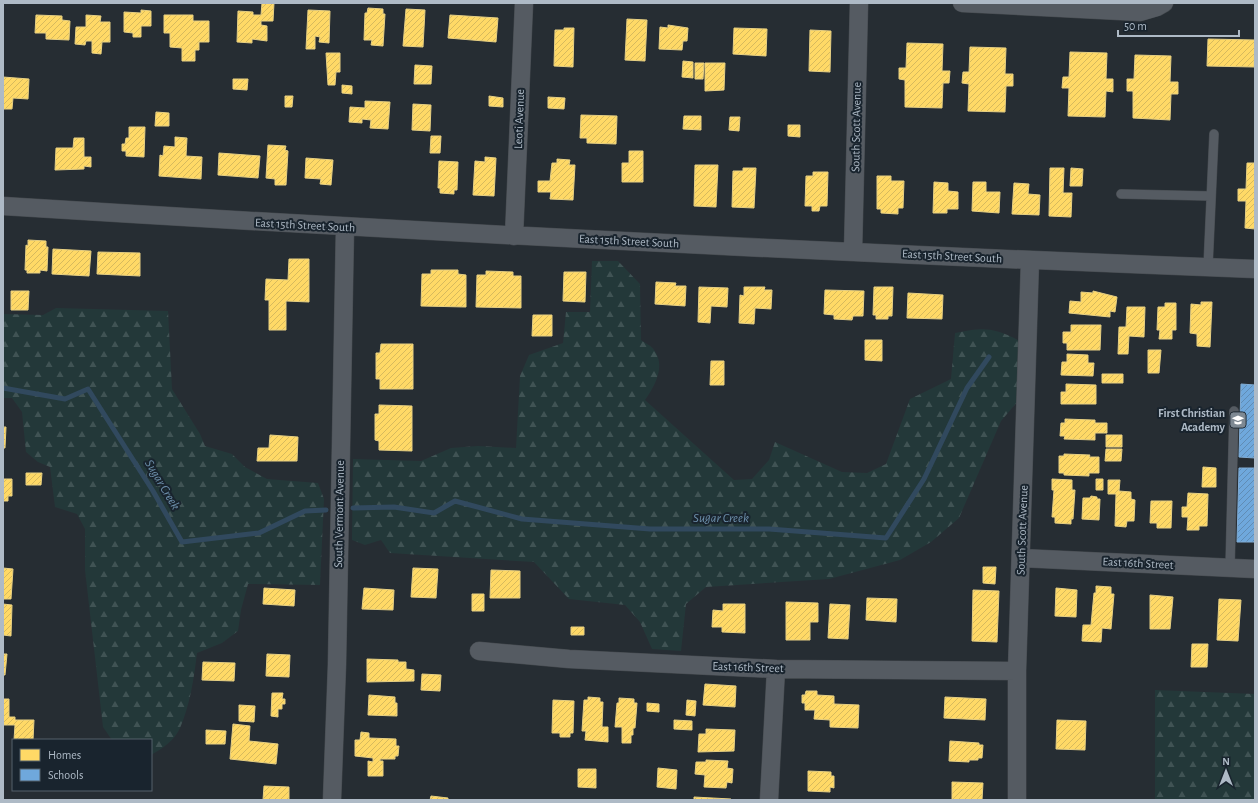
<svg xmlns="http://www.w3.org/2000/svg" width="1258" height="803" font-family="'Alegreya Sans',sans-serif">
<style>
.forest{fill:url(#forest-firs)}
.homes{fill:url(#homes-hatch);stroke:#e7d083}
.schools{fill:url(#schools-hatch);stroke:#82add5}
.lines{fill:none;stroke-linecap:round;stroke-linejoin:round}
.stream{stroke:#31495e;stroke-width:5}
.service-casing{stroke:#44494e;stroke-width:10}
.minor-casing{stroke:#44494e;stroke-width:19}
.service{stroke:#555b62;stroke-width:9}
.minor{stroke:#555b62;stroke-width:18}
.labels{text-anchor:middle;dominant-baseline:central;stroke-width:4;stroke-linejoin:round;paint-order:stroke}
.street-label{font-size:12px;fill:#aebac6;stroke:#19242e}
.poi-label{font-size:12px;font-weight:bold;fill:#aebac6;stroke:#19242e;text-anchor:end}
.water-label{font-size:13px;font-style:italic;fill:#6d8fab;stroke:#19242e}
</style>
<defs>
<pattern id="forest-firs" width="22" height="20" patternUnits="userSpaceOnUse"><rect width="22" height="20" fill="#233839"/><path d="M5 1l3.5 6h-7zM16 11l3.5 6h-7z" fill="#405354"/></pattern>
<pattern id="homes-hatch" width="6" height="6" patternUnits="userSpaceOnUse"><rect width="6" height="6" fill="#ffd966"/><path d="M-1 1l2-2M0 6l6-6M5 7l2-2" fill="none" stroke="#d6b95d"/></pattern>
<pattern id="schools-hatch" width="6" height="6" patternUnits="userSpaceOnUse"><rect width="6" height="6" fill="#6fa8dc"/><path d="M-1 1l2-2M0 6l6-6M5 7l2-2" fill="none" stroke="#608cb4"/></pattern>
</defs>
<rect width="100%" height="100%" fill="#262d33"/>
<!-- forest -->
<path class="forest" d="M 592,261 L 618,261 L 640,284 L 641,340 C 645,343 652,346 654,350 C 666,366 655,386 645,400 L 734,480 L 752,479 L 769,460 L 775,442 L 842,472 L 867,473 L 886,464 L 910,399 L 951,379 L 955,333 C 984,327 993,327 1020,341 L 1018,401 L 1001,421 L 959,518 L 931,542 L 900,560 L 829,579 L 706,587 L 686,604 L 681,651 L 652,649 L 640,622 L 625,605 L 569,599 L 534,562 L 390,553 L 381,540 L 365,545 L 352,540 L 353,459 L 421,461 L 451,448 L 478,446 L 516,448 L 520,376 L 529,355 L 563,343 L 566,312 L 590,312 Z
M 56,308 L 168,311 L 172,389 L 200,434 L 205,446 L 232,454 L 245,467 L 267,479 L 318,483 L 324,499 L 320,585 L 248,584 L 241,610 L 238,631 L 222,643 L 197,653 C 194,678 190,705 180,728 C 175,740 162,749 151,755 L 151,740 L 112,740 L 103,727 L 85,570 L 85,529 L 77,514 L 55,507 L 50,467 L 38,462 L 26,452 L 22,412 L 12,398 L 3,398 L 3,314 L 43,315 Z
M 1155,690 L 1255,694 L 1255,800 L 1155,800 Z"/>
<!-- homes -->
<path class="homes" d="M 262,3 L 274,3 L 273,21 L 261,21 L 261,25 L 267,26 L 267,41 L 252,39 L 252,43 L 237,42 L 238,11 L 253,12 L 253,15 L 261,15 Z
M 368,8 L 383,9 L 383,14 L 385,14 L 383,46 L 371,45 L 372,40 L 364,40 L 365,13 L 367,13 Z
M 406,9 L 425,10 L 423,47 L 403,46 Z
M 141,10 L 151,11 L 151,26 L 141,26 L 141,37 L 133,37 L 133,33 L 124,32 L 124,12 L 141,13 Z
M 308,10 L 330,11 L 329,43 L 319,42 L 320,37 L 315,36 L 315,49 L 306,49 Z
M 36,15 L 62,16 L 62,20 L 70,21 L 69,40 L 46,39 L 46,33 L 35,33 Z
M 86,15 L 101,16 L 100,22 L 110,22 L 110,42 L 102,42 L 101,54 L 92,53 L 92,41 L 86,41 L 85,45 L 75,44 L 76,27 L 86,27 Z
M 164,15 L 193,15 L 193,21 L 209,21 L 209,42 L 199,42 L 199,50 L 195,50 L 195,61 L 182,61 L 182,48 L 170,47 L 170,33 L 164,33 Z
M 450,15 L 498,18 L 496,42 L 448,38 Z
M 627,19 L 647,20 L 645,61 L 625,60 Z
M 668,25 L 688,28 L 687,41 L 683,41 L 682,50 L 659,49 L 660,27 L 668,28 Z
M 564,28 L 574,28 L 573,67 L 554,66 L 555,30 L 564,30 Z
M 734,28 L 767,29 L 766,56 L 733,54 Z
M 810,30 L 831,31 L 830,72 L 809,71 Z
M 1208,39 L 1255,40 L 1254,67 L 1207,66 Z
M 907,43 L 943,44 L 942,71 L 950,71 L 949,83 L 943,83 L 942,108 L 905,107 L 905,80 L 899,79 L 899,68 L 906,68 Z
M 970,47 L 1006,48 L 1005,74 L 1013,74 L 1013,86 L 1006,86 L 1005,112 L 968,111 L 969,84 L 962,83 L 963,72 L 969,72 Z
M 1070,52 L 1107,53 L 1106,79 L 1113,79 L 1113,92 L 1106,91 L 1105,117 L 1068,116 L 1069,88 L 1062,88 L 1063,77 L 1069,77 Z
M 326,53 L 340,53 L 340,72 L 336,72 L 335,85 L 328,85 Z
M 1135,55 L 1171,56 L 1170,82 L 1178,82 L 1178,94 L 1171,94 L 1170,120 L 1133,118 L 1133,91 L 1127,91 L 1127,79 L 1134,79 Z
M 683,61 L 693,62 L 693,78 L 682,77 Z
M 695,63 L 704,63 L 703,79 L 695,79 Z
M 705,63 L 725,63 L 724,90 L 705,91 Z
M 415,65 L 432,66 L 431,84 L 414,84 Z
M 3,77 L 29,79 L 28,99 L 13,98 L 12,109 L 3,109 Z
M 233,79 L 248,79 L 247,90 L 233,89 Z
M 342,85 L 352,86 L 352,94 L 342,93 Z
M 285,96 L 293,96 L 292,107 L 285,107 Z
M 489,96 L 503,98 L 503,107 L 489,106 Z
M 548,97 L 565,98 L 564,109 L 548,108 Z
M 365,101 L 390,102 L 388,129 L 370,128 L 371,120 L 362,119 L 362,123 L 349,122 L 350,107 L 365,108 Z
M 413,104 L 431,105 L 430,131 L 412,130 Z
M 156,112 L 169,113 L 169,126 L 155,126 Z
M 581,115 L 617,116 L 616,144 L 587,143 L 587,138 L 580,138 Z
M 684,116 L 701,116 L 701,130 L 683,129 Z
M 730,117 L 740,117 L 739,131 L 729,130 Z
M 788,125 L 800,125 L 800,137 L 788,136 Z
M 129,127 L 145,127 L 144,157 L 126,156 L 126,151 L 122,151 L 122,144 L 125,144 L 126,138 L 129,138 Z
M 431,136 L 441,136 L 440,153 L 430,153 Z
M 175,137 L 187,138 L 186,156 L 202,157 L 201,179 L 159,176 L 160,155 L 163,156 L 164,146 L 175,147 Z
M 74,138 L 84,138 L 84,157 L 91,157 L 91,167 L 84,166 L 84,169 L 55,170 L 56,148 L 73,148 Z
M 268,145 L 286,146 L 285,150 L 288,151 L 286,185 L 275,185 L 275,179 L 266,178 Z
M 629,151 L 643,151 L 643,182 L 622,182 L 622,163 L 629,163 Z
M 219,153 L 260,156 L 258,178 L 218,175 Z
M 485,157 L 496,158 L 494,196 L 473,195 L 475,161 L 485,162 Z
M 306,158 L 333,160 L 331,185 L 320,184 L 321,179 L 305,178 Z
M 557,159 L 570,160 L 569,165 L 575,165 L 573,200 L 550,199 L 551,192 L 538,192 L 538,181 L 550,181 L 552,163 L 557,163 Z
M 439,161 L 458,162 L 457,190 L 454,190 L 454,194 L 440,193 L 440,188 L 438,188 Z
M 1247,163 L 1255,163 L 1255,229 L 1245,228 L 1246,201 L 1238,201 L 1238,189 L 1246,189 Z
M 695,165 L 718,165 L 716,207 L 694,206 Z
M 743,168 L 756,168 L 754,208 L 732,207 L 733,171 L 743,171 Z
M 1050,168 L 1064,168 L 1063,193 L 1072,193 L 1071,217 L 1049,216 Z
M 1071,168 L 1083,169 L 1082,186 L 1070,186 Z
M 813,172 L 828,172 L 827,206 L 820,206 L 819,211 L 812,211 L 812,206 L 805,206 L 806,176 L 813,176 Z
M 877,176 L 891,176 L 891,181 L 904,181 L 903,208 L 898,208 L 898,214 L 881,213 L 881,209 L 877,209 Z
M 934,182 L 948,183 L 948,191 L 958,192 L 958,209 L 947,209 L 947,213 L 933,213 Z
M 973,182 L 986,182 L 986,192 L 1000,192 L 999,213 L 972,211 Z
M 1014,183 L 1029,184 L 1028,194 L 1040,195 L 1039,215 L 1012,214 Z
M 28,240 L 46,241 L 46,247 L 48,247 L 47,271 L 40,270 L 40,273 L 27,273 L 27,270 L 25,270 L 26,245 L 28,246 Z
M 53,249 L 91,251 L 89,276 L 52,274 Z
M 98,252 L 140,253 L 140,276 L 97,274 Z
M 289,259 L 309,259 L 309,302 L 286,301 L 286,330 L 269,330 L 269,300 L 265,300 L 266,279 L 288,280 Z
M 431,270 L 458,270 L 458,274 L 466,275 L 466,307 L 421,306 L 422,274 L 431,274 Z
M 486,271 L 513,272 L 513,276 L 521,276 L 521,308 L 476,307 L 477,275 L 486,275 Z
M 564,272 L 586,272 L 585,302 L 563,301 Z
M 656,282 L 676,283 L 675,286 L 686,286 L 685,306 L 655,304 Z
M 699,287 L 728,288 L 727,307 L 711,306 L 710,323 L 698,322 Z
M 744,287 L 765,287 L 764,290 L 772,290 L 771,309 L 755,308 L 754,324 L 739,323 L 740,295 L 744,296 Z
M 874,287 L 893,287 L 892,316 L 888,316 L 888,319 L 876,319 L 876,315 L 873,315 Z
M 825,290 L 864,291 L 863,316 L 853,316 L 852,320 L 834,319 L 834,315 L 824,314 Z
M 11,291 L 29,291 L 28,310 L 11,310 Z
M 1093,291 L 1117,297 L 1115,312 L 1110,311 L 1110,317 L 1069,313 L 1070,301 L 1081,302 L 1081,292 L 1093,293 Z
M 908,293 L 943,295 L 942,319 L 907,318 Z
M 1201,302 L 1212,302 L 1210,347 L 1197,346 L 1197,334 L 1190,333 L 1191,304 L 1201,305 Z
M 1165,303 L 1176,303 L 1176,330 L 1172,330 L 1172,339 L 1159,339 L 1160,330 L 1157,330 L 1158,307 L 1165,307 Z
M 1127,307 L 1145,307 L 1144,337 L 1129,336 L 1128,354 L 1118,354 L 1119,327 L 1126,327 Z
M 533,315 L 552,315 L 552,336 L 532,336 Z
M 1071,325 L 1101,325 L 1100,350 L 1067,350 L 1067,343 L 1063,343 L 1063,332 L 1071,332 Z
M 865,340 L 882,340 L 882,361 L 865,360 Z
M 381,344 L 413,344 L 413,389 L 380,389 L 380,379 L 376,379 L 376,353 L 380,353 Z
M 1148,350 L 1161,350 L 1159,373 L 1148,373 Z
M 1067,354 L 1088,355 L 1088,363 L 1094,363 L 1093,376 L 1061,375 L 1062,362 L 1067,362 Z
M 711,361 L 724,361 L 724,385 L 710,385 Z
M 1102,374 L 1123,374 L 1123,383 L 1102,383 Z
M 1066,384 L 1096,385 L 1096,404 L 1061,404 L 1061,392 L 1066,392 Z
M 379,405 L 412,406 L 412,451 L 379,450 L 379,441 L 375,440 L 375,414 L 379,414 Z
M 1065,419 L 1093,420 L 1095,420 L 1095,423 L 1107,423 L 1107,433 L 1095,433 L 1095,440 L 1064,439 L 1065,436 L 1060,436 L 1061,423 L 1065,423 Z
M 3,427 L 6,427 L 5,448 L 3,448 Z
M 270,435 L 298,437 L 297,461 L 257,461 L 258,448 L 269,448 Z
M 1106,435 L 1122,435 L 1122,447 L 1106,447 Z
M 1106,449 L 1122,449 L 1121,461 L 1105,461 Z
M 1064,454 L 1090,455 L 1089,457 L 1099,457 L 1099,473 L 1089,473 L 1089,476 L 1064,475 L 1064,473 L 1059,473 L 1059,456 L 1064,456 Z
M 1203,467 L 1216,468 L 1216,487 L 1202,487 Z
M 26,473 L 42,473 L 41,485 L 26,485 Z
M 3,479 L 12,479 L 12,496 L 8,496 L 8,501 L 3,501 Z
M 1052,479 L 1072,480 L 1072,490 L 1075,490 L 1073,519 L 1071,519 L 1071,524 L 1055,523 L 1055,517 L 1052,517 L 1054,490 L 1052,490 Z
M 1096,479 L 1103,479 L 1103,490 L 1096,490 Z
M 1108,480 L 1120,480 L 1119,491 L 1131,492 L 1131,499 L 1135,500 L 1134,521 L 1127,521 L 1126,527 L 1115,526 L 1116,494 L 1108,494 Z
M 1188,493 L 1208,494 L 1207,526 L 1199,526 L 1199,530 L 1187,530 L 1188,517 L 1182,517 L 1182,507 L 1187,507 Z
M 1091,496 L 1097,497 L 1097,499 L 1100,499 L 1099,520 L 1082,519 L 1083,498 L 1090,498 Z
M 1151,501 L 1172,501 L 1171,528 L 1157,528 L 1157,523 L 1150,523 Z
M 983,567 L 996,567 L 995,584 L 983,583 Z
M 3,568 L 13,569 L 11,599 L 3,599 Z
M 413,568 L 438,569 L 436,598 L 411,597 Z
M 491,570 L 520,571 L 520,598 L 490,598 Z
M 1096,586 L 1111,587 L 1111,594 L 1114,594 L 1111,629 L 1102,628 L 1101,642 L 1082,641 L 1083,625 L 1091,625 L 1094,593 L 1096,593 Z
M 264,588 L 295,590 L 294,606 L 263,604 Z
M 364,588 L 394,590 L 393,610 L 362,609 Z
M 1056,588 L 1077,590 L 1076,617 L 1055,616 Z
M 973,590 L 999,591 L 997,642 L 972,641 Z
M 472,594 L 484,594 L 484,611 L 472,611 Z
M 1150,595 L 1173,597 L 1170,629 L 1150,629 Z
M 867,598 L 897,599 L 896,622 L 866,620 Z
M 1219,599 L 1241,600 L 1238,641 L 1217,640 Z
M 786,602 L 818,603 L 818,622 L 810,622 L 810,640 L 786,640 Z
M 3,604 L 12,605 L 11,636 L 3,635 Z
M 723,604 L 745,604 L 745,633 L 722,632 L 722,627 L 712,627 L 713,610 L 723,611 Z
M 830,604 L 850,605 L 848,639 L 828,638 Z
M 571,627 L 584,627 L 584,635 L 571,635 Z
M 1192,644 L 1208,644 L 1207,667 L 1191,667 Z
M 3,654 L 7,654 L 5,675 L 3,675 Z
M 267,654 L 290,655 L 289,677 L 266,676 Z
M 367,659 L 398,660 L 398,662 L 406,662 L 406,669 L 414,670 L 414,681 L 367,682 Z
M 203,662 L 235,663 L 234,681 L 202,680 Z
M 422,674 L 441,675 L 440,691 L 421,690 Z
M 705,684 L 736,686 L 735,707 L 703,705 Z
M 806,691 L 817,691 L 817,695 L 834,696 L 834,704 L 859,705 L 858,728 L 830,727 L 830,720 L 814,719 L 815,710 L 805,710 L 805,703 L 802,703 L 802,695 L 805,695 Z
M 272,693 L 283,693 L 282,699 L 285,699 L 285,704 L 282,704 L 282,709 L 278,709 L 278,717 L 271,716 Z
M 369,695 L 395,697 L 395,703 L 397,703 L 397,716 L 368,715 Z
M 588,697 L 600,698 L 600,702 L 603,702 L 602,727 L 608,727 L 608,742 L 585,740 L 586,731 L 582,731 L 584,700 L 588,700 Z
M 945,697 L 986,699 L 985,720 L 944,718 Z
M 619,698 L 634,699 L 634,703 L 637,703 L 635,728 L 633,728 L 633,735 L 631,735 L 631,743 L 622,743 L 622,727 L 615,727 L 617,703 L 619,703 Z
M 3,699 L 9,699 L 9,717 L 15,717 L 15,720 L 34,720 L 33,740 L 14,740 L 15,725 L 4,725 L 3,721 Z
M 553,700 L 574,701 L 573,733 L 570,733 L 570,737 L 560,737 L 560,733 L 552,733 Z
M 687,700 L 696,701 L 695,716 L 686,715 Z
M 647,703 L 659,704 L 659,712 L 647,711 Z
M 239,705 L 255,706 L 254,722 L 239,721 Z
M 674,720 L 692,721 L 692,730 L 674,729 Z
M 1057,720 L 1086,721 L 1085,750 L 1056,749 Z
M 233,724 L 250,726 L 249,741 L 278,744 L 276,764 L 230,759 Z
M 706,729 L 735,730 L 734,751 L 698,752 L 699,734 L 706,734 Z
M 206,730 L 226,731 L 225,744 L 206,744 Z
M 361,732 L 369,733 L 369,738 L 396,739 L 396,746 L 399,746 L 398,756 L 395,756 L 395,759 L 380,759 L 380,761 L 383,761 L 383,776 L 368,776 L 368,761 L 373,762 L 373,758 L 355,756 L 355,740 L 360,740 Z
M 950,741 L 979,743 L 979,745 L 983,745 L 982,758 L 978,758 L 978,760 L 969,760 L 969,762 L 949,761 Z
M 706,760 L 728,761 L 727,768 L 733,769 L 732,783 L 727,782 L 726,788 L 704,787 L 705,775 L 695,774 L 696,762 L 706,762 Z
M 658,768 L 677,770 L 676,789 L 657,787 Z
M 578,769 L 596,769 L 596,788 L 578,787 Z
M 808,771 L 831,772 L 831,776 L 834,776 L 834,788 L 830,787 L 830,792 L 808,791 Z
M 952,782 L 983,783 L 982,800 L 952,800 Z
M 264,786 L 289,787 L 289,800 L 263,800 Z
M 431,796 L 448,798 L 448,800 L 430,800 Z
M 694,797 L 731,799 L 731,800 L 694,800 Z"/>
<!-- schools -->
<path class="schools" d="M 1241,384 L 1255,385 L 1255,458 L 1239,457 Z
M 1239,468 L 1255,468 L 1255,542 L 1237,542 Z"/>
<g class="lines">
<!-- stream -->
<path class="stream" d="M 3,388 L 65,399 L 88,389 L 153,491 L 182,542 L 259,533 L 305,511 L 326,510
M 353,508 L 394,507 L 434,513 L 455,501 L 522,519 L 650,529 L 769,529 L 886,538 L 924,479 L 967,388 L 989,357"/>
<!-- service casing -->
<g class="service-casing">
<path id="service" d="M 1121,194 L 1211,196
M 1208,267 L 1214,134
M 1230,568 L 1234,411"/>
</g>
<!-- minor casing -->
<g class="minor-casing">
<path id="minor" d="M 962,3 L 1140,12 L 1157,7 L 1164,3
M 3,206 C 420,232 837,253 1255,269
M 514,236 L 524,3
M 853,252 L 859,3
M 1021,558 L 1255,569
M 479,651 L 569,659 L 776,669 L 1017,671
M 332,800 L 337,664 L 345,227
M 769,800 L 776,669
M 1017,800 L 1017,671 L 1030,260"/>
</g>
<!-- service -->
<use href="#service" class="service"/>
<!-- minor -->
<use href="#minor" class="minor"/>
</g>
<!-- icons -->
<defs>
<g id="school-square" transform="scale(0.9)"><rect x="-9" y="-9" width="18" height="18" rx="4" fill="#7e8993" stroke="#19242e"/><path d="M0-5L7-2L0 1L-7-2ZM-4 1L0 2.5L4 1V4Q0 6-4 4Z" fill="#fff"/></g>
</defs>
<g fill-rule="evenodd">
<use href="#school-square" x="1238" y="420"/>
</g>
<g class="labels">
<!-- street labels -->
<g class="street-label">
<text transform="translate(519 119) rotate(-88)">Leoti Avenue</text>
<text transform="translate(856 127) rotate(-89)">South Scott Avenue</text>
<text transform="translate(305 225) rotate(3)">East 15th Street South</text>
<text transform="translate(629 241) rotate(3)">East 15th Street South</text>
<text transform="translate(952 256) rotate(3)">East 15th Street South</text>
<text transform="translate(339 514) rotate(-89)">South Vermont Avenue</text>
<text transform="translate(1022 530) rotate(-88)">South Scott Avenue</text>
<text transform="translate(1138 563) rotate(3)">East 16th Street</text>
<text transform="translate(748 667) rotate(2)">East 16th Street</text>
</g>
<!-- poi labels -->
<g class="poi-label">
<text x="1225" y="413">First Christian<tspan x="1225" dy="14">Academy</tspan></text>
</g>
<!-- water labels -->
<g class="water-label">
<text transform="translate(162 485) rotate(59)">Sugar Creek</text>
<text x="721" y="518">Sugar Creek</text>
</g>
</g>
<!-- border -->
<rect width="1258" height="803" fill="none" stroke="#aebac6" stroke-width="8"/>
<!-- legend -->
<rect x="12" y="739" width="140" height="52" fill="#19242e" stroke="#55606b"/>
<rect x="20" y="749" width="20" height="12" fill="#ffd966" stroke="#55606b"/>
<text x="48" y="759" font-size="12" fill="#aebac6">Homes</text>
<rect x="20" y="769" width="20" height="12" fill="#6fa8dc" stroke="#55606b"/>
<text x="48" y="779" font-size="12" fill="#aebac6">Schools</text>
<!-- north arrow -->
<g transform="translate(1226 771)" stroke="#19242e" stroke-width="3" paint-order="stroke">
<path d="M0-3L7 15L0 10L-7 15Z" fill="#aebac6"/>
<text y="-6" font-size="11" font-weight="bold" text-anchor="middle" fill="#aebac6">N</text>
</g>
<!-- scale -->
<path d="M1118 30v6h121v-6" fill="none" stroke="#aebac6" stroke-width="2"/>
<text x="1124" y="30" font-size="12" fill="#aebac6" stroke="#19242e" stroke-width="3" paint-order="stroke">50 m</text>
</svg>
